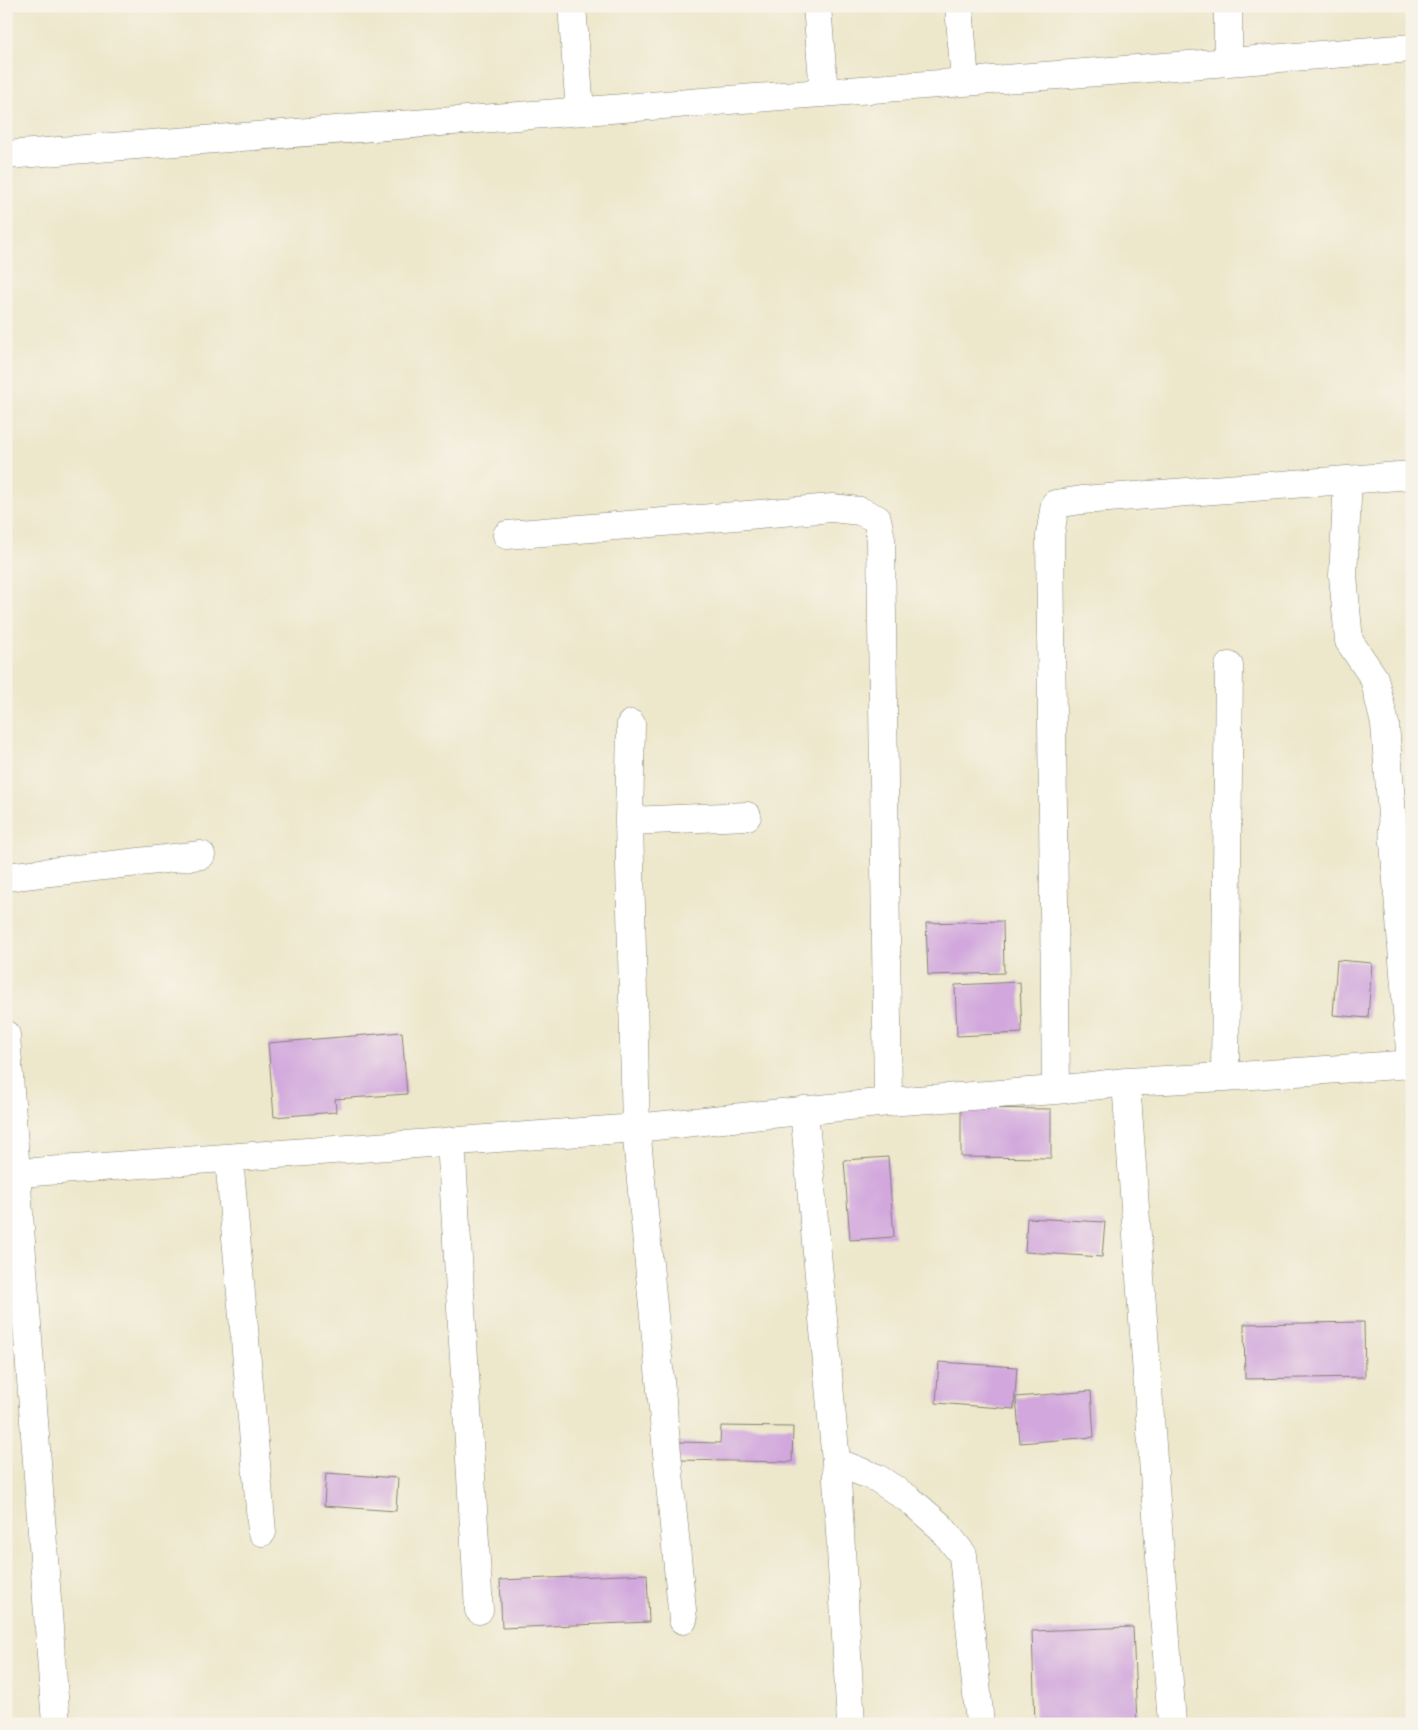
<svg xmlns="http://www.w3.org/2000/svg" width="1418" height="1730" font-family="'Gentium Book Plus',serif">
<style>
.building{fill:#d1a7dd}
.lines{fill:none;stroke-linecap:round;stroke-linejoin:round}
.minor-casing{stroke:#848274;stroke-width:29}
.minor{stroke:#fff;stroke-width:28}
</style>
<rect width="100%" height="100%" fill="#f7f3e8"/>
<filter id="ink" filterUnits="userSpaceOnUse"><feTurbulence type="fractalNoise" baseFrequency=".02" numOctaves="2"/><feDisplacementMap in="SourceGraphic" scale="10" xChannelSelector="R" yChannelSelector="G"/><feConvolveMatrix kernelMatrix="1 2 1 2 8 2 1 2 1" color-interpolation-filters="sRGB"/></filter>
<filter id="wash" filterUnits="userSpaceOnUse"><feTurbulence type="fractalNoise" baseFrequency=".0096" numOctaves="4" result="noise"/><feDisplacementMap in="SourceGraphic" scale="20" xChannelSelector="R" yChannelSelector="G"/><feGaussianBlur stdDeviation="1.12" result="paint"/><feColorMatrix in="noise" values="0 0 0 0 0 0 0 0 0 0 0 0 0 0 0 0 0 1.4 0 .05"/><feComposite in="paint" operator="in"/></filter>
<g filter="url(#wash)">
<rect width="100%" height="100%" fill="#ede7cb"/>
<g id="blocks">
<!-- building -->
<path class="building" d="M 1003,921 L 1004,973 L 928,975 L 926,923 Z
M 1337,960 L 1372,963 L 1368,1018 L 1333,1015 Z
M 1020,982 L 1022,1033 L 957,1036 L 955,985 Z
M 402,1032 L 407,1094 L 335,1099 L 336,1112 L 274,1117 L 268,1043 Z
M 961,1108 L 1051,1109 L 1051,1158 L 961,1157 Z
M 888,1157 L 894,1237 L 850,1240 L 844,1160 Z
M 1027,1218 L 1105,1222 L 1102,1257 L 1025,1252 Z
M 1364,1322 L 1365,1377 L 1245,1379 L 1244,1324 Z
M 939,1362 L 1017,1367 L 1014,1409 L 936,1403 Z
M 1091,1391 L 1094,1437 L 1020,1443 L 1016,1397 Z
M 721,1426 L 793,1427 L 792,1462 L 677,1460 L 678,1442 L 720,1443 Z
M 326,1473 L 398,1478 L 396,1511 L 324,1506 Z
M 647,1574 L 649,1622 L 502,1628 L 500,1580 Z
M 1133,1627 L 1137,1724 L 1035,1724 L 1032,1631 Z"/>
</g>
</g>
<g filter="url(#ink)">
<use href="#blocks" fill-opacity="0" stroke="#848274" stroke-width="1"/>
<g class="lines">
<!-- minor casing -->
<g class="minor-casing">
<path id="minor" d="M 572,6 L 580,111
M 817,6 L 824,93
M 959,6 L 965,82
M 1228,62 L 1228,6
M 6,155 L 1412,48
M 1348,480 L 1343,576 L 1349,641 L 1374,678 L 1385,724 L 1411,1064
M 507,535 L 832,508 L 860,511 L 877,519 L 881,539 L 888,1102
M 631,724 L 629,821 L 636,1128 L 683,1620
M 629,821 L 747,816
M 6,877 L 201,855
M 6,1035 L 56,1724
M 1225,1077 L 1229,666
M 1126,1082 L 1172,1724
M 1056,1090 L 1050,536 L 1055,504 L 1082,500 L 1412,475
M 804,1110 L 836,1462 L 851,1724
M 451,1141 L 479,1610
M 229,1158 L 262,1532
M 6,1174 L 636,1128 L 888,1102 L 1056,1090 L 1126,1082 L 1225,1077 L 1412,1064
M 836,1462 L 877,1478 L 910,1500 L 941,1527 L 963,1555 L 980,1724"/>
</g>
<!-- minor -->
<use href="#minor" class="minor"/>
</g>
</g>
<!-- margin -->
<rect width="1418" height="1730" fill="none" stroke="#f7f3e8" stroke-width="25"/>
</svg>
